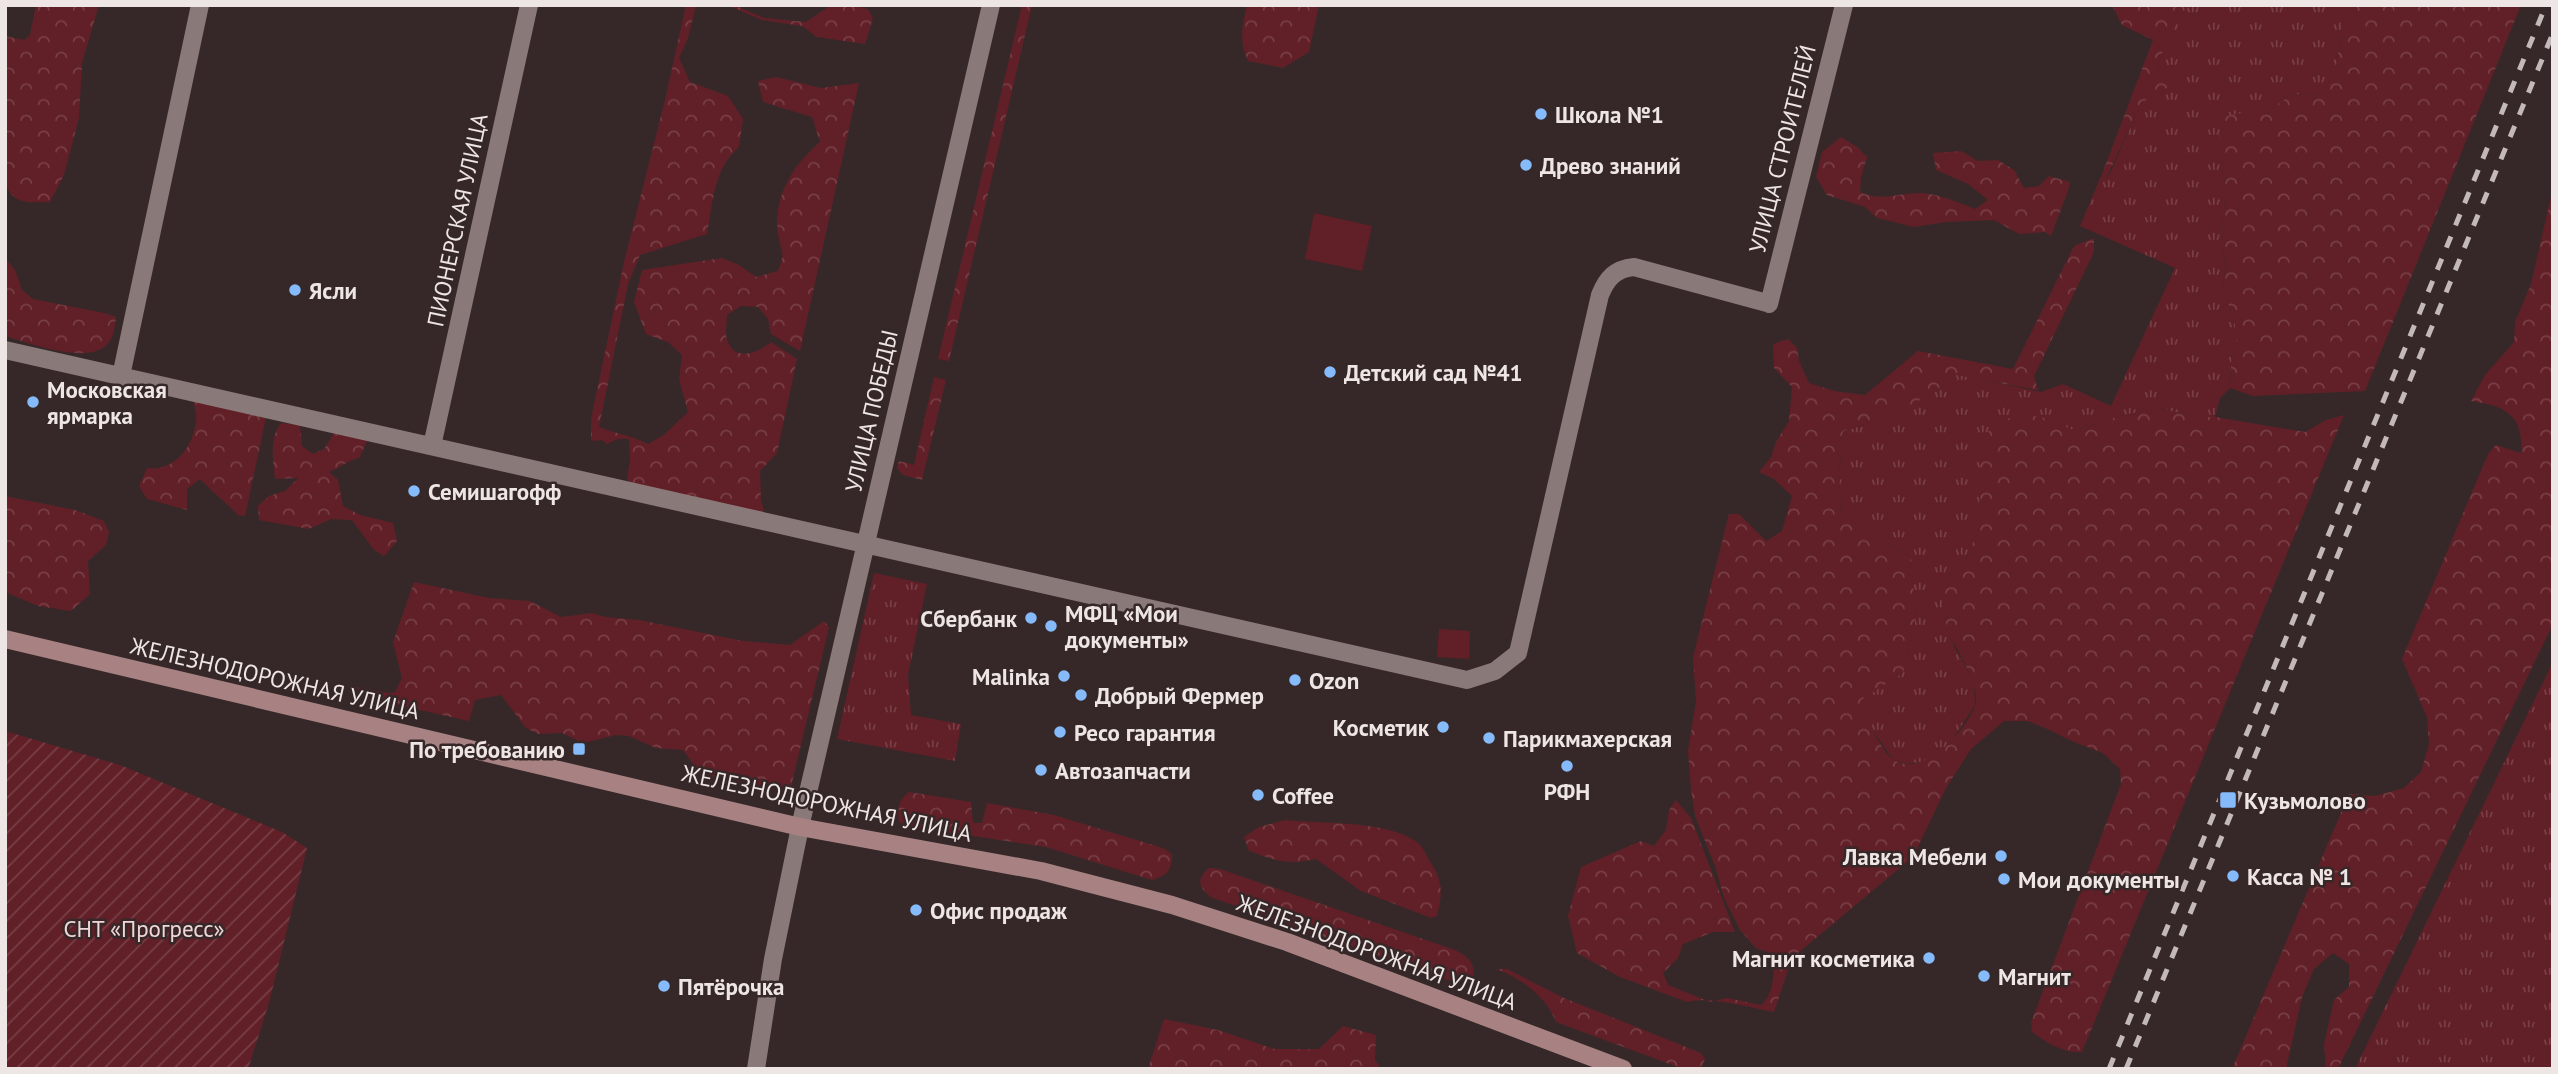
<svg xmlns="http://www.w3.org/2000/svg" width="2558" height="1074" font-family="'PT Sans',sans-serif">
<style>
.grass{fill:url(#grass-tufts)}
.forest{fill:url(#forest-crowns)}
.park{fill:#611f27}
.garden{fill:url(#garden-furrows)}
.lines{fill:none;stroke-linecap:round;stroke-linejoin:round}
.street{stroke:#897979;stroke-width:18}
.secondary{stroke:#a88283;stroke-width:18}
.rail{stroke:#c3b9b9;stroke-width:5;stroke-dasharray:12 12;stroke-linecap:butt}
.poi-dot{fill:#86bbfb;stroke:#362828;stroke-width:2.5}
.labels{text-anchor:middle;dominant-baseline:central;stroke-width:5;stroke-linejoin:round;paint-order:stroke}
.poi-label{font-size:23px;font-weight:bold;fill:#eee5e5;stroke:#362828;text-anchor:start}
.street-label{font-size:23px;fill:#eee5e5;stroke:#362828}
.park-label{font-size:23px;fill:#f2d6d7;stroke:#362828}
</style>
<defs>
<pattern id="grass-tufts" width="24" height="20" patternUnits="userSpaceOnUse" patternTransform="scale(1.75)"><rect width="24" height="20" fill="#611f27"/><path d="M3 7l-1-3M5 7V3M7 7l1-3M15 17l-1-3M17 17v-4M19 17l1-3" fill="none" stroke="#783f46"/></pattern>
<pattern id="forest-crowns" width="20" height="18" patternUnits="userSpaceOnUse" patternTransform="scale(1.75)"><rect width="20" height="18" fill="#611f27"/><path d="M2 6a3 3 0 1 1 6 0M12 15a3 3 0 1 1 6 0" fill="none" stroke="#783f46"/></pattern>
<pattern id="garden-furrows" width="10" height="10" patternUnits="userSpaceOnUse" patternTransform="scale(1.75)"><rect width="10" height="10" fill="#611f27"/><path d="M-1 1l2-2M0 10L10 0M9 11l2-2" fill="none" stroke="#783f46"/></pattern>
</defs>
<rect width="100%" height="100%" fill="#362828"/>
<!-- grass -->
<path class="grass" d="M 2190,5 L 2355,5 L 2343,21 L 2335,74 L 2320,95 L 2292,94 L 2273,108 L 2249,111 L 2217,145 L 2226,188 L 2222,231 L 2225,269 L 2223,287 L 2238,334 L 2231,363 L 2230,388 L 2220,398 L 2215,417 L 2194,417 L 2159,408 L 2119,416 L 2075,431 L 2044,418 L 1979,527 L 1965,562 L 1946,579 L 1954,646 L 1974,682 L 1975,705 L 1951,742 L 1928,761 L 1906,764 L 1893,760 L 1870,726 L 1860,699 L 1903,673 L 1916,617 L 1911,557 L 1841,514 L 1839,474 L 1843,431 C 1884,421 1924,399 1957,374 L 2041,392 L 2063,384 L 2111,406 L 2175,268 L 2080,226 L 2102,174 L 2105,180 L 2110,173 L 2141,104 L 2155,93 L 2176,84 L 2159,70 C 2161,47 2174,21 2190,5 Z
M 874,573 L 927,584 L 908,675 L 911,715 L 961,724 L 955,761 L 837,739 Z
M 2553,662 L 2553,1069 L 2355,1069 Z"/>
<!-- forest -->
<path class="forest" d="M 36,5 L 99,5 L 82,63 L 79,118 L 64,175 L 50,202 C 30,202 15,206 5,184 L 5,36 L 24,40 L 30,35 Z
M 686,5 L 696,5 L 688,38 L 679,58 L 690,82 L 728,96 L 743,119 L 739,147 C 713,170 713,202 707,234 L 640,255 L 628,284 L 599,427 C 615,434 631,435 648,444 L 664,435 L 688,412 L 679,379 L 682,355 L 668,342 L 646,334 L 634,302 L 642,270 L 722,258 L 739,265 L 756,277 L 778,271 C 786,251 781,253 778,234 C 773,196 793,165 820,142 L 812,117 L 763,102 L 758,81 L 776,77 L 821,88 L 859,83 L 800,351 L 771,334 L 768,319 L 758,307 L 741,306 L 727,315 C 727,322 725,333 727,339 C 734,363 758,353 771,342 L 797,359 L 777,453 L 760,471 L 761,501 L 764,511 L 760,513 L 632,485 L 627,479 L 630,460 L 629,439 L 617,439 L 607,444 L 602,440 L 591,441 L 591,419 L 624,262 L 665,100 Z
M 727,5 L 734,5 L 764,18 L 806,22 L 831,5 L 851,5 L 868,9 L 873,18 L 865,44 L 817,37 L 802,26 L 762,20 Z
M 1022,5 L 1032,5 L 949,361 L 938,359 Z
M 1247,5 L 1319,5 L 1309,52 L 1283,68 L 1248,61 C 1239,41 1242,26 1247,5 Z
M 2112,5 L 2190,5 C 2174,21 2161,48 2159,70 L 2176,84 L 2156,93 L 2141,104 L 2105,181 L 2102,174 L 2153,40 L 2122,25 Z
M 2355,5 L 2521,5 L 2365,391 L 2253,396 L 2230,388 L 2231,363 L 2238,334 L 2223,287 L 2225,269 L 2222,231 L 2226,188 L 2217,145 L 2224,117 L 2249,111 L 2273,108 L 2292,94 L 2320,95 L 2335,74 L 2343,21 Z
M 1841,137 L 1857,147 L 1867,157 L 1861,178 L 1860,192 C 1881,202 1897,193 1921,193 C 1940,194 1957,202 1975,209 L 1988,200 L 1968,184 L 1936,170 L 1933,153 L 1961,151 L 1978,161 L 1998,160 L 2014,170 L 2024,188 L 2039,186 L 2049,176 L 2070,182 L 2069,188 L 2051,236 L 2045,232 L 2019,234 L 1994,220 L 1946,222 L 1914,227 L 1877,218 L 1865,207 L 1827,195 L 1816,177 L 1822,152 Z
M 2553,188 L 2553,624 L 2338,1069 L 2326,1069 L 2324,1044 L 2334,1000 L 2349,987 L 2349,964 L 2333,953 L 2314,969 L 2302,997 L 2286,1069 L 2232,1069 L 2349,794 L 2375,796 L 2404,788 L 2421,772 L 2429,744 L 2427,717 L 2402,659 L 2488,454 L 2496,445 L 2521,453 C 2524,414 2504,406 2471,401 L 2485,375 L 2514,342 L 2515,322 L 2531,284 Z
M 2094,238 L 2094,252 L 2034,376 L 2038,390 L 1957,375 C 1917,404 1892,419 1843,431 L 1839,474 L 1841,514 L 1911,557 L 1916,617 L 1903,673 L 1861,700 C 1866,715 1880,751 1894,760 C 1923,779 1966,730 1975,706 C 1983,682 1946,640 1943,611 C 1942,601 1945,589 1946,579 L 1965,562 L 1979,527 L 1980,437 L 2017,413 L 2044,418 L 2075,431 L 2119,416 L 2159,408 L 2194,417 L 2215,417 L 2305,432 L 2326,420 L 2344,415 L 2082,1052 C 2063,1053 2047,1043 2032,1032 L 2031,1023 L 2121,784 L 2120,769 L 2103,753 L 2074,742 L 2045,728 L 2028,721 L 2004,721 L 1971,749 L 1946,788 L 1913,857 L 1792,958 L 1774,1012 C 1751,1008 1709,996 1687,1002 L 1620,977 L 1577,953 L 1568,916 L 1581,867 L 1641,841 L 1654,846 L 1666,830 L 1669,810 L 1676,800 L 1691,818 L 1735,932 L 1713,932 L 1683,944 L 1678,958 L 1663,973 L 1668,985 L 1710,1002 L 1727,998 L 1761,1005 C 1774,995 1775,970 1773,954 L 1756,948 L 1740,930 L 1724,898 L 1715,866 L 1695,816 L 1691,789 L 1688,751 L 1696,701 L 1693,657 L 1729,514 L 1739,514 L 1766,541 L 1782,531 L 1792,496 L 1774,479 L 1759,472 L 1771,457 L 1776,442 L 1789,421 L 1792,387 L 1774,368 L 1773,344 L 1788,339 L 1797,348 L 1799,361 L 1809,383 L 1834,391 L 1865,395 L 1918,351 L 2013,369 L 2074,246 Z
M 5,258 L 15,270 L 22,290 L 33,299 L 104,313 L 116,317 C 115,324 114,334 111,339 C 96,369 29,343 5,336 Z
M 934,377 L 946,380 L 922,480 L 903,475 L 897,468 L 899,461 L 914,465 Z
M 193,398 L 267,413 L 245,516 L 238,515 C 226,502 212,492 200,479 L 187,489 L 187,510 L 147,499 L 139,486 L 147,468 C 175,472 194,446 196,420 C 197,413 194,405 193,398 Z
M 281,423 L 300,425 L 302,446 L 313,454 L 324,449 L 336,430 L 368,439 L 359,458 C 348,460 340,468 329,472 L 338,480 L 343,506 L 360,515 L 393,523 L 397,541 L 384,556 L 374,550 L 352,520 L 331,519 L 309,529 L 259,520 L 258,506 L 269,496 L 285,491 L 298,478 L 275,479 C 273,460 269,439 281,423 Z
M 5,496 L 75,510 L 104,521 L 109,532 L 106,545 L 88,561 L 90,594 L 71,611 L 38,606 L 5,592 Z
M 414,582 L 489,598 L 530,601 L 561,617 L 592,613 L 605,617 L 639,620 L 743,641 L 790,645 L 824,621 L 829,627 L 791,787 L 760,786 L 702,776 L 683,750 L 656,748 L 629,736 L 616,735 L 583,743 L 562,733 L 538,734 L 526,728 L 501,695 L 475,700 L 469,721 L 371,699 L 355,687 L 389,693 L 395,692 L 402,678 L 393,642 Z
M 909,792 L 971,802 L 973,823 L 982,823 L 987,803 L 1054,815 L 1163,848 L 1172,854 C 1172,871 1167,876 1152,880 L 1046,847 L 913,827 L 899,822 C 897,808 898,801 909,792 Z
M 1285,820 C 1323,824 1386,820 1417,842 C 1422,846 1426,854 1429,860 C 1443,880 1443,893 1437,916 L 1431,918 L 1361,891 L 1316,859 C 1285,865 1278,861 1249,851 L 1244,837 L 1259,827 Z
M 1209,868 L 1220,869 L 1455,950 C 1468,957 1474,961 1474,976 L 1464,981 L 1451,981 L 1213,898 C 1199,889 1195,879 1209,868 Z
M 1496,969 L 1507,969 L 1564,998 L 1701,1053 L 1705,1059 L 1701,1068 L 1683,1069 L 1556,1022 C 1547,997 1521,978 1496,969 Z
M 1164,1019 L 1218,1030 L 1274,1049 L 1319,1049 L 1343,1026 L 1376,1035 L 1375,1060 L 1381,1069 L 1148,1069 Z"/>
<!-- park -->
<path class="park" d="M 1314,213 L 1372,226 L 1362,271 L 1305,259 Z
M 1439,629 L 1470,631 L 1469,659 L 1437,657 Z"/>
<!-- garden -->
<path class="garden" d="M 5,731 L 120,765 L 282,832 L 307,848 L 269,1003 L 248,1069 L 5,1069 Z"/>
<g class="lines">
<!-- street -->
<path class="street" d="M 1769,304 L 1844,5
M 5,350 L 1467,680 L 1495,671 L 1518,653 L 1600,295 C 1607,278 1615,269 1634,267 L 1767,303
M 121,376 L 200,5
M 432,446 L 529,5
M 756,1069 L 773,959 L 800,827 L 991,5"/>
<!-- secondary -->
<path class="secondary" d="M 5,639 L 800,827 L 1041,871 L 1172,905 L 1287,942 L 1623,1069"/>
<!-- rail -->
<path class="rail" d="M 2109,1069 L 2546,5
M 2126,1069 L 2553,33"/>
</g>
<!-- markers -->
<g class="poi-dot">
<circle cx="1541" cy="114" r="7"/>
<circle cx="1526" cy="165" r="7"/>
<circle cx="295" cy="290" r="7"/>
<circle cx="1330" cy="372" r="7"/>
<circle cx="33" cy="402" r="7"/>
<circle cx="414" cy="491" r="7"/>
<circle cx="1031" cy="618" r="7"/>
<circle cx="1051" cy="626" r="7"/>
<circle cx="1064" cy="676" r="7"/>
<circle cx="1295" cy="680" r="7"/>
<circle cx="1081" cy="695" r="7"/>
<circle cx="1443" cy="727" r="7"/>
<circle cx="1060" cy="732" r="7"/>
<circle cx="1489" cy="738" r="7"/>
<rect x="572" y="742" width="14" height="14" rx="3.5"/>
<circle cx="1567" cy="766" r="7"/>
<circle cx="1041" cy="770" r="7"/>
<circle cx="1258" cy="795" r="7"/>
<rect x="2219" y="791" width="18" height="18" rx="3.5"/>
<circle cx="2001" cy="856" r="7"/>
<circle cx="2233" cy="876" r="7"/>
<circle cx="2004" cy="879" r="7"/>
<circle cx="916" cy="910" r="7"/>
<circle cx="1929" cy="958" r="7"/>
<circle cx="1984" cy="976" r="7"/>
<circle cx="664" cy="986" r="7"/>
</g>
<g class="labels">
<!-- poi labels -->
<g class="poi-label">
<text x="1555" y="114">Школа №1</text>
<text x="1540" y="165">Древо знаний</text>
<text x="309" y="290">Ясли</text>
<text x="1344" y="372">Детский сад №41</text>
<text x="47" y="389">Московская<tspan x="47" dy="26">ярмарка</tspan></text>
<text x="428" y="491">Семишагофф</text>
<text x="1065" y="613">МФЦ «Мои<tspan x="1065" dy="26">документы»</tspan></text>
<text x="1017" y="618" text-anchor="end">Сбербанк</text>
<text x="1050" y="676" text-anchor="end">Malinka</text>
<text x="1309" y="680">Ozon</text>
<text x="1095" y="695">Добрый Фермер</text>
<text x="1429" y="727" text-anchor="end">Косметик</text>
<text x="1074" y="732">Ресо гарантия</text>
<text x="1503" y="738">Парикмахерская</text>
<text x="565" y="749" text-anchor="end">По требованию</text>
<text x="1055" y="770">Автозапчасти</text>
<text x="1567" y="791" text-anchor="middle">РФН</text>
<text x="1272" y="795">Coffee</text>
<text x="2244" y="800">Кузьмолово</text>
<text x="1987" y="856" text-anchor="end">Лавка Мебели</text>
<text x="2247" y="876">Касса № 1</text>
<text x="2018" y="879">Мои документы</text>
<text x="930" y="910">Офис продаж</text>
<text x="1915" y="958" text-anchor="end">Магнит косметика</text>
<text x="1998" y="976">Магнит</text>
<text x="678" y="986">Пятёрочка</text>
</g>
<!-- street labels -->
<g class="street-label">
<text transform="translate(1782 149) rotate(-76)">УЛИЦА СТРОИТЕЛЕЙ</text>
<text transform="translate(457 220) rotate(-78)">ПИОНЕРСКАЯ УЛИЦА</text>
<text transform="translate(871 411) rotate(-77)">УЛИЦА ПОБЕДЫ</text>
<text transform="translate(275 678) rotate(13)">ЖЕЛЕЗНОДОРОЖНАЯ УЛИЦА</text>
<text transform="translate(827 803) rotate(12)">ЖЕЛЕЗНОДОРОЖНАЯ УЛИЦА</text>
<text transform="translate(1377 952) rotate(20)">ЖЕЛЕЗНОДОРОЖНАЯ УЛИЦА</text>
</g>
<!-- park labels -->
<g class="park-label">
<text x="144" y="928">СНТ «Прогресс»</text>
</g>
</g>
<!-- border -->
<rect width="2558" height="1074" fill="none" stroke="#eee5e5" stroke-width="14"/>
</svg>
